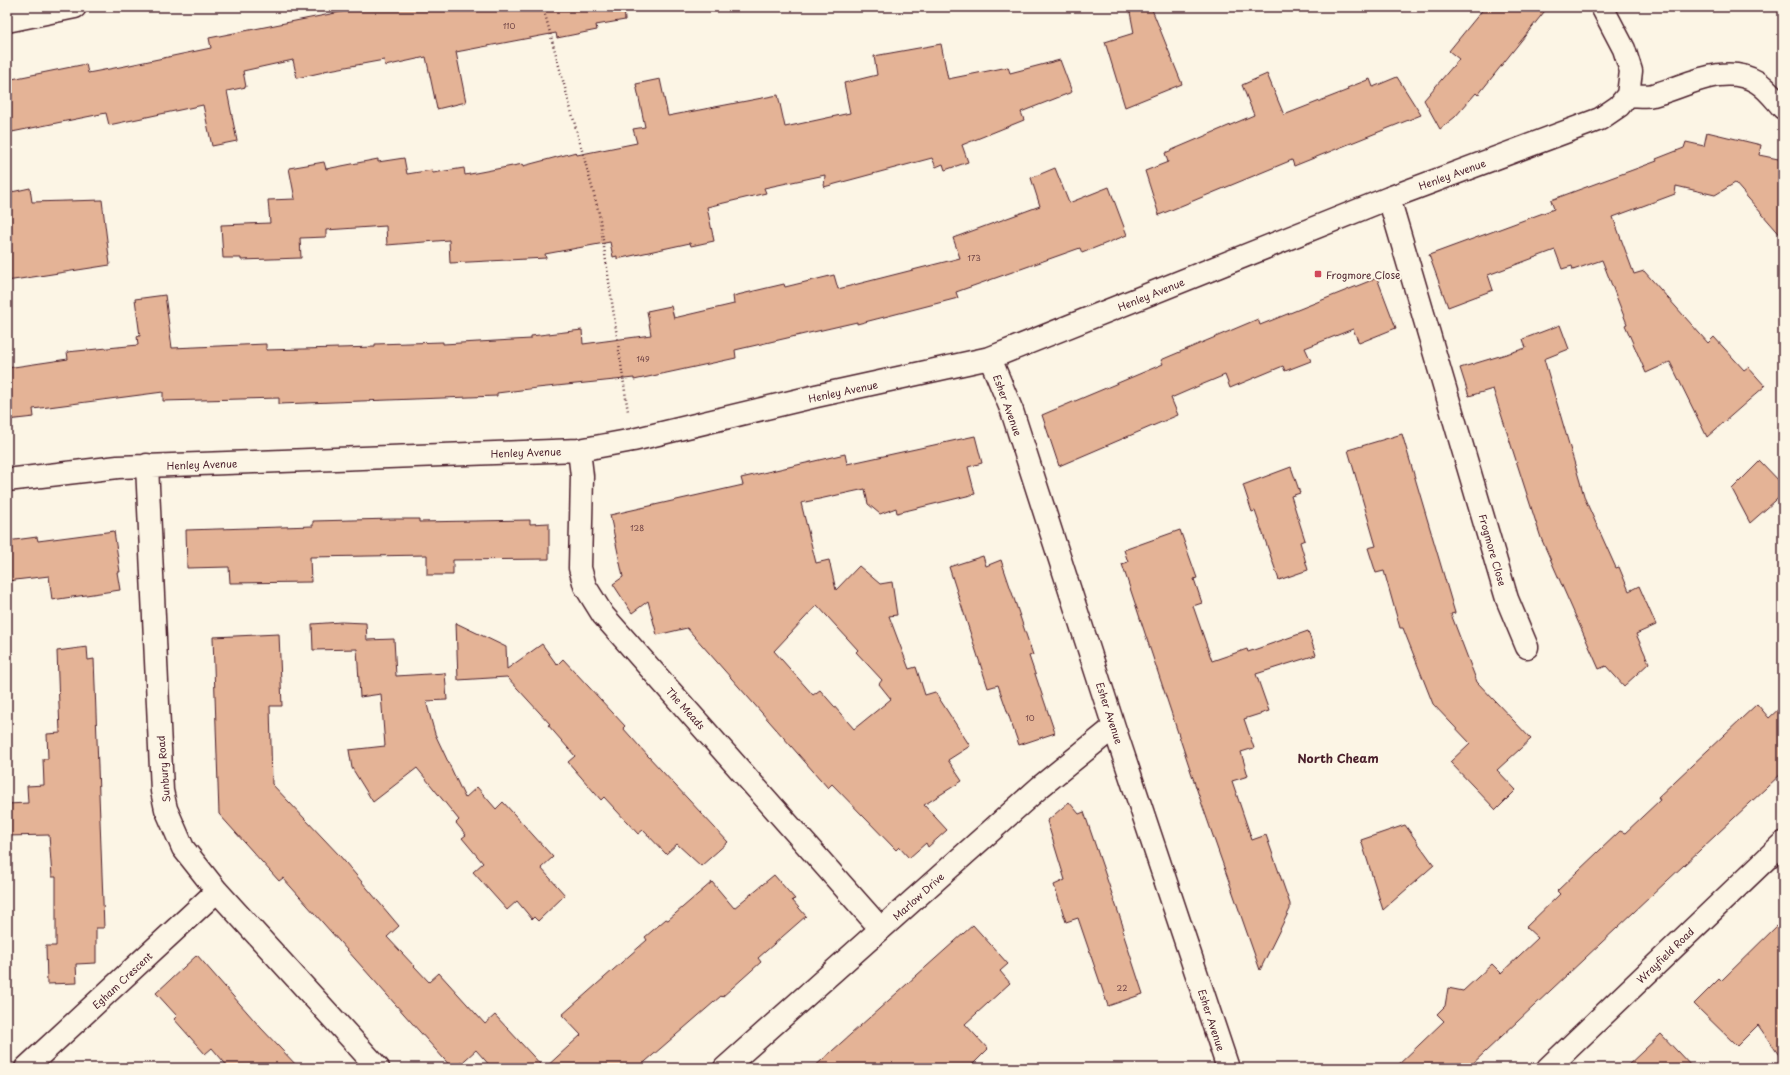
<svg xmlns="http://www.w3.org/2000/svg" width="1790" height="1075" font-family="'Playpen Sans',sans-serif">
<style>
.building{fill:#e4b396;stroke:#4a1f2b;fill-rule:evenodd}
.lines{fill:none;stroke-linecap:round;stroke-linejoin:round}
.street-casing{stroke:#4a1f2b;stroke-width:25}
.path{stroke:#4a1f2b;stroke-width:2.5;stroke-dasharray:1 3;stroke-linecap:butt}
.street{stroke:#fcf5e5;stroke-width:22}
.poi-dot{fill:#d1495b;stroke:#fcf5e5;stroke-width:1.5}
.labels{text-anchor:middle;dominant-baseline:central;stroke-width:4;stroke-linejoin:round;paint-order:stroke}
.number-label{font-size:8px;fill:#704446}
.street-label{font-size:10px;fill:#4a1f2b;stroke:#fcf5e5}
.poi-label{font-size:10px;fill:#4a1f2b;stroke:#fcf5e5;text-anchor:start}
.quarter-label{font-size:12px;font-weight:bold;fill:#4a1f2b;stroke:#fcf5e5}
</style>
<rect width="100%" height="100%" fill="#fcf5e5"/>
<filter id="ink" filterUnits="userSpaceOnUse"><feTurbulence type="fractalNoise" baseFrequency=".025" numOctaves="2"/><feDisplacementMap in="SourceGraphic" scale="8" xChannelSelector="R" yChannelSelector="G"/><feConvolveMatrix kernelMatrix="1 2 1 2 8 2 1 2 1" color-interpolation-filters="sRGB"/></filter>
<g filter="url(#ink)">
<!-- building -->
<path class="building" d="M 366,7 L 624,7 L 625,20 L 596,25 L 597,30 L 557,38 L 556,33 L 456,52 L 466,102 L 437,109 L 426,57 L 385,66 L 384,60 L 324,71 L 324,72 L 297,78 L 293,60 L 243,71 L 246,87 L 227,91 L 237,141 L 212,146 L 203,105 L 109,125 L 106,113 L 7,133 L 7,80 L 86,64 L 88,73 L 125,66 L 211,48 L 209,38 Z
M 1129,7 L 1151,7 L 1182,84 L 1125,107 L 1105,42 L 1134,33 Z
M 1485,7 L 1548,7 L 1478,95 L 1476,93 L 1455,117 L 1440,129 L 1424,100 L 1459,59 L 1449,51 Z
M 941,44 L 948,79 L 1008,67 L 1010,73 L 1060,60 L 1072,92 L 1021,112 L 1024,120 L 962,145 L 968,162 L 945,170 L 943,164 L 936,167 L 932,158 L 824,187 L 825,175 L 764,188 L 766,193 L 707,207 L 714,241 L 691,246 L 690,243 L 617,259 L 617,256 L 613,257 L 610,242 L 545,254 L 546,258 L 450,263 L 449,240 L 387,245 L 386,226 L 326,230 L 326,237 L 300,238 L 301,258 L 241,260 L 241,258 L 223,258 L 221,225 L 270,223 L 268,200 L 295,199 L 289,168 L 324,162 L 326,169 L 378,159 L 378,162 L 404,158 L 407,174 L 432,170 L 433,173 L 464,168 L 465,175 L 523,164 L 523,166 L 576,152 L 577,155 L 637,143 L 633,129 L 645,127 L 636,84 L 660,79 L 668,116 L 778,95 L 785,127 L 850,113 L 844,83 L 877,75 L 874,56 Z
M 1267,74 L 1284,115 L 1348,90 L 1347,88 L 1370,79 L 1373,87 L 1397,77 L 1421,115 L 1294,166 L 1292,160 L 1159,215 L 1145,171 L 1168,162 L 1165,153 L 1254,115 L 1242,85 Z
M 1707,132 L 1761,145 L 1759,155 L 1783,160 L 1783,238 L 1735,183 L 1715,195 L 1676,186 L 1675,194 L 1613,217 L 1634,274 L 1644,271 L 1708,343 L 1714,337 L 1744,370 L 1748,367 L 1765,386 L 1707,437 L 1670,362 L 1646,373 L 1625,325 L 1627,324 L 1602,260 L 1573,270 L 1572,266 L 1562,269 L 1555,250 L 1488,275 L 1493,290 L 1448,307 L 1429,255 L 1554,209 L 1551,200 L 1657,161 L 1656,159 L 1684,148 L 1686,142 L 1704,146 Z
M 1055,168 L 1069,203 L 1109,187 L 1127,235 L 1082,253 L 1080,248 L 956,292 L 958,298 L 857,324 L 857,322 L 735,350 L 736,358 L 634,380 L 634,378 L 537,388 L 497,393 L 497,396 L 279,404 L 279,398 L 163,401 L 163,392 L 33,409 L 34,417 L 7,420 L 7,368 L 68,359 L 67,352 L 138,345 L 137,336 L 140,336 L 135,299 L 165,295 L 172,348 L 266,344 L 266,350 L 375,347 L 375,344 L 443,342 L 443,344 L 531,339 L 531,336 L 582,330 L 583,344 L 651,335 L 647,311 L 671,306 L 674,318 L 734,304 L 733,296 L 784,284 L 785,287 L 834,275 L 838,289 L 960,258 L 953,238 L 1040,206 L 1031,178 Z
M 30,188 L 32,202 L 102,200 L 110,265 L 7,281 L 7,193 Z
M 1377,278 L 1396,328 L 1359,343 L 1353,329 L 1305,348 L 1311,361 L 1285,371 L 1283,366 L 1230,388 L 1225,375 L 1201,385 L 1171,398 L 1178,415 L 1059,466 L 1042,415 L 1163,364 L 1161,360 L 1258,319 L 1260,325 Z
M 1560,325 L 1569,349 L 1544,359 L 1585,499 L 1616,568 L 1619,567 L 1629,591 L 1639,586 L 1656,625 L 1636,634 L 1649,663 L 1624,686 L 1606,666 L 1599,669 L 1541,538 L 1493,389 L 1469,396 L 1460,368 L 1526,348 L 1523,339 Z
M 1402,434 L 1455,613 L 1451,614 L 1477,682 L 1531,739 L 1497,770 L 1516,790 L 1496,810 L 1450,762 L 1470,743 L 1433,704 L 1403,628 L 1400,628 L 1384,571 L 1376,573 L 1368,548 L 1376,546 L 1348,450 Z
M 975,436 L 982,463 L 968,467 L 975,494 L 897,513 L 896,508 L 880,514 L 868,504 L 865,489 L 801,503 L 816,563 L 829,560 L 836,590 L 859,566 L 880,584 L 892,582 L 897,615 L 889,616 L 909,669 L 916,667 L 925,695 L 935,692 L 970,746 L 948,760 L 962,781 L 924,805 L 947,830 L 928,847 L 926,843 L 909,858 L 899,847 L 896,850 L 832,784 L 828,788 L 687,628 L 657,635 L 648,601 L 632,613 L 613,584 L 623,577 L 610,515 L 743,485 L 741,478 L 845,454 L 847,464 ZM 817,605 L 858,650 L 856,652 L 882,680 L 879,684 L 891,699 L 854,729 L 820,690 L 813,695 L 774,651 Z
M 1760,461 L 1783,485 L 1783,494 L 1750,523 L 1732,489 Z
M 1291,467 L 1300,493 L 1291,496 L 1305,540 L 1300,542 L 1308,570 L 1279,580 L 1255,511 L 1252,512 L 1243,485 Z
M 392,519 L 419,519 L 419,522 L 530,520 L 530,524 L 549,523 L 549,559 L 453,560 L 453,575 L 427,575 L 427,555 L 310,557 L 311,582 L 230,583 L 229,567 L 187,568 L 186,530 L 313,526 L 313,521 Z
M 1180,530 L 1197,578 L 1194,579 L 1202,603 L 1193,606 L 1212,661 L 1247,649 L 1248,652 L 1308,631 L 1316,655 L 1256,674 L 1269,711 L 1244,719 L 1254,748 L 1241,752 L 1248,776 L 1232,781 L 1252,840 L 1266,835 L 1290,904 L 1290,909 L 1260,970 L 1198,793 L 1122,564 L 1128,562 L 1124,550 Z
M 114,531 L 120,572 L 117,572 L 120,590 L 52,600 L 49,576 L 7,581 L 7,541 L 37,537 L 38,541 Z
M 983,556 L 986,566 L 1001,560 L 1033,655 L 1029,656 L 1055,733 L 1019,745 L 998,685 L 988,688 L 949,567 Z
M 341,622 L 366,623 L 367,640 L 394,639 L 396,676 L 445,673 L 447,700 L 426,701 L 435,734 L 465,798 L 477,787 L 496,809 L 503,802 L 553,857 L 541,868 L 565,895 L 538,921 L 534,917 L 532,919 L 517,901 L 507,910 L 473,872 L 483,863 L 462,838 L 466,835 L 456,823 L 459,820 L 417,768 L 373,802 L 352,768 L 349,750 L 385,746 L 381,694 L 360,697 L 357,649 L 313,650 L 312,624 Z
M 456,623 L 506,647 L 507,669 L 542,644 L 557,665 L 563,659 L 625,726 L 623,728 L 648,756 L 728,842 L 701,866 L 677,844 L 666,854 L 643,830 L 638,834 L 604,797 L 601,800 L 568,762 L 575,756 L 548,725 L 550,724 L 507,677 L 458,680 Z
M 279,634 L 282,706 L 270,706 L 272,784 L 340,856 L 399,926 L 387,937 L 429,982 L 439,973 L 485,1024 L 495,1015 L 544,1068 L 492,1068 L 476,1050 L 456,1068 L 452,1068 L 283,878 L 279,881 L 219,814 L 213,637 Z
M 87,647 L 88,660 L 94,659 L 104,928 L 96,928 L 96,963 L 76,964 L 77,983 L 47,984 L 46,946 L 56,946 L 56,877 L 52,877 L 49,835 L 7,836 L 7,804 L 28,803 L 27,786 L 44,785 L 43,759 L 48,759 L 47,734 L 60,733 L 57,651 Z
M 1757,704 L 1769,718 L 1783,705 L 1783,772 L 1468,1068 L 1395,1068 L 1444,1021 L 1437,1014 L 1445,1006 L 1448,988 L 1463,991 L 1492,964 L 1501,973 L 1538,938 L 1526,927 L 1560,894 L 1557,891 L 1620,831 L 1625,833 L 1660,800 L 1658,797 Z
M 1069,802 L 1079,814 L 1084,812 L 1124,929 L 1122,930 L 1143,994 L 1108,1006 L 1078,918 L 1066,922 L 1054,885 L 1065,880 L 1047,821 Z
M 1405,825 L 1434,865 L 1383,910 L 1361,840 Z
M 774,875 L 795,899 L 792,900 L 806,916 L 758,958 L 761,962 L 722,997 L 721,996 L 638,1068 L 545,1068 L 581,1035 L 562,1015 L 647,940 L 645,937 L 666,919 L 668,920 L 712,882 L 734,908 Z
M 1783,920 L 1783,1061 L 1758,1025 L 1737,1046 L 1694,1004 L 1719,979 L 1721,981 Z
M 973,925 L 1008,964 L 1000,971 L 1010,983 L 965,1024 L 988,1049 L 969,1068 L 813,1068 Z
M 197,955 L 261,1028 L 299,1068 L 229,1068 L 212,1048 L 205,1054 L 174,1019 L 177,1016 L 156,993 Z
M 1661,1034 L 1693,1068 L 1625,1068 Z"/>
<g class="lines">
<!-- street casing -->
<g class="street-casing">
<path id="street" d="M 1602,7 L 1624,49 L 1631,71 L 1628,95
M 7,21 L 75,7
M 1628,95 C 1636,95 1646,97 1653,95 C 1685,87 1724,62 1757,82 C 1767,88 1775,99 1783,108
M 1389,198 L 1507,599 L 1527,647
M 990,358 L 1012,411 L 1114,727 L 1228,1068
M 579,450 L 582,476 L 580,568 L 585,586 L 603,615 L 881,929
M 147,465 L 162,791 L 166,809 L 183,848 L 217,891 L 378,1068
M 7,480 L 118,467 L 579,450 L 633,440 L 816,396 L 990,358 L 1389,198 L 1600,119 L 1619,106 L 1628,95
M 26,1068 L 217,891
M 725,1068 L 1040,787 L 1114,727
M 1548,1068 L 1783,843"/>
</g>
<!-- path -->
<path class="path" d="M 543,7 L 599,213 L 628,412"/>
<!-- street -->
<use href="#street" class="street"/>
</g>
</g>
<!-- markers -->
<rect class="poi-dot" x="1314" y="270" width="8" height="8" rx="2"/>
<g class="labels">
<!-- number labels -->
<g class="number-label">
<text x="509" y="26">110</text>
<text x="974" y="258">173</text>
<text x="643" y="359">149</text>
<text x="637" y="528">128</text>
<text x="1030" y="718">10</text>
<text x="1122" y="988">22</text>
</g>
<!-- street labels -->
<g class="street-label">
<text transform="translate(1452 174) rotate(-20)">Henley Avenue</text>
<text transform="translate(1151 294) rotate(-22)">Henley Avenue</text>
<text transform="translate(843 391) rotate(-12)">Henley Avenue</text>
<text transform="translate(1008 405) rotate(70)">Esher Avenue</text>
<text transform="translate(526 452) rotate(-2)">Henley Avenue</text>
<text transform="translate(202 464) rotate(-2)">Henley Avenue</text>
<text transform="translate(1493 550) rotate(74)">Frogmore Close</text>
<text transform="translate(686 708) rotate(48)">The Meads</text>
<text transform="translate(1110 713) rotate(72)">Esher Avenue</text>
<text transform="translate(163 769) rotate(-95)">Sunbury Road</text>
<text transform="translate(918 896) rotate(-42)">Marlow Drive</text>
<text transform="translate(1665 955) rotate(-44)">Wrayfield Road</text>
<text transform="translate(122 980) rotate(-43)">Egham Crescent</text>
<text transform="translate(1212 1020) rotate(72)">Esher Avenue</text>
</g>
<!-- poi labels -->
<g class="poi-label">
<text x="1326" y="274">Frogmore Close</text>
</g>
<!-- quarter labels -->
<g class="quarter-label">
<text x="1338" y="758">North Cheam</text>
</g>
</g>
<!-- margin -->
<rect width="1790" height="1075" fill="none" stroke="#fcf5e5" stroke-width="24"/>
<rect x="12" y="12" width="1766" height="1051" fill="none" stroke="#4a1f2b" stroke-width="1.5" filter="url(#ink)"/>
</svg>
